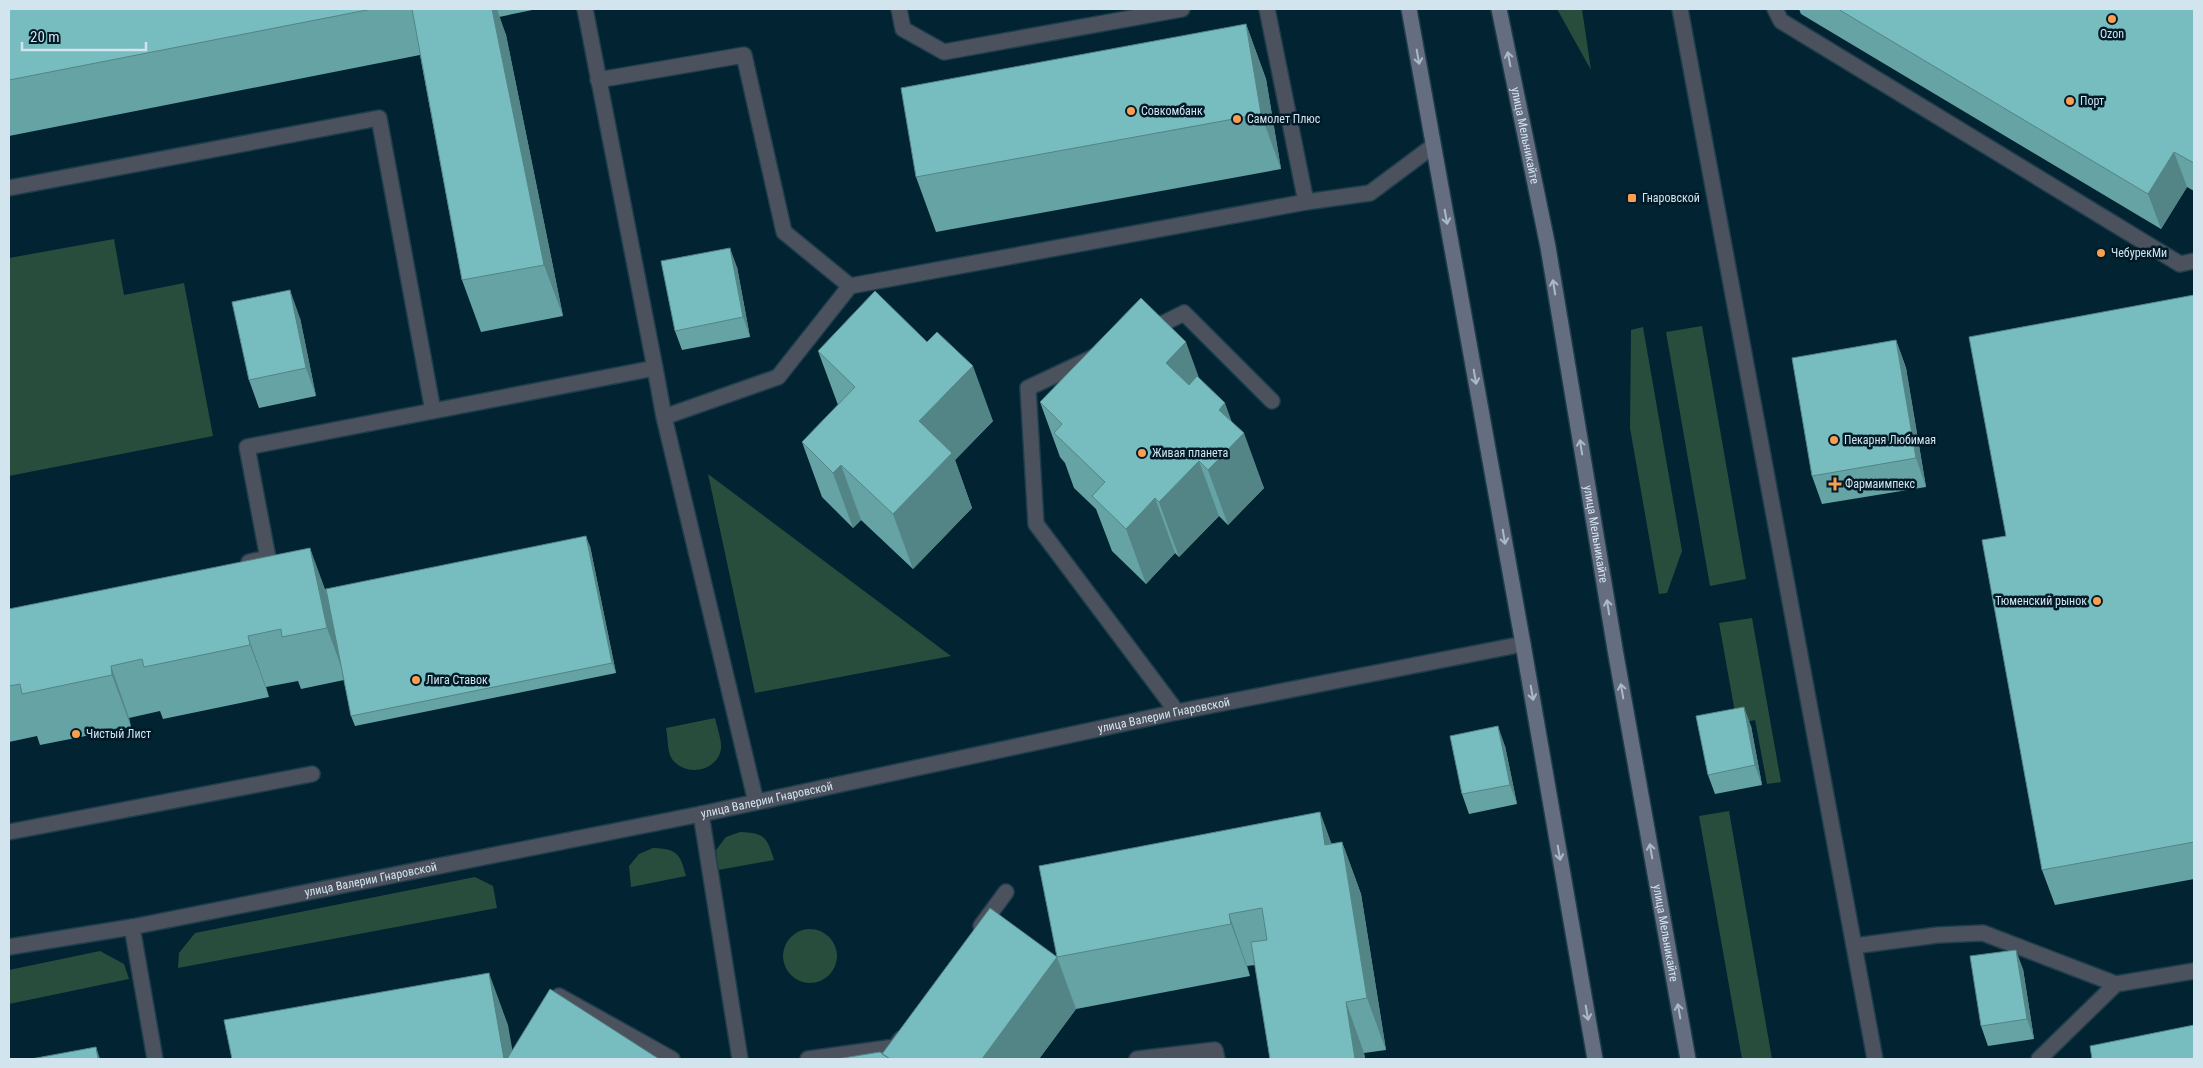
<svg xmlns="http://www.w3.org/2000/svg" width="2203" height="1068" font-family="'Roboto Condensed',sans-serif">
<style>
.green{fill:#284d3c}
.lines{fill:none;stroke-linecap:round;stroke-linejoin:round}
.service-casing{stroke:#1f3e4c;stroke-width:18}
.tertiary-casing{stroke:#1f3e4c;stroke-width:18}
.secondary-casing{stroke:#1f3e4c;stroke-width:18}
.service{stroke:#4c515e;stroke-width:15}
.tertiary{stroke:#4c515e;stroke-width:15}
.secondary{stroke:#656d80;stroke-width:15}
.wall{fill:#66a3a4}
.shaded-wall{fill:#538486}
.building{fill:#77bdbf;stroke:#538486}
.oneway{stroke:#acbac8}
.poi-dot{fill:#fb9e50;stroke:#001a28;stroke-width:2}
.labels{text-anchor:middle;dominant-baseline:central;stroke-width:5;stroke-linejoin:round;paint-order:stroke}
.poi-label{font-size:12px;fill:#d2e4ee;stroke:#001a28;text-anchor:start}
.street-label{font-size:12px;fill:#d2e4ee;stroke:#001a28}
</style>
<rect width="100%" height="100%" fill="#022332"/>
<!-- green -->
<path class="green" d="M 1557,9 L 1582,9 L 1591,70 Z
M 114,239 L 124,295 L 184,283 L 213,436 L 9,476 L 9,258 Z
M 1702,326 L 1746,579 L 1710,586 L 1666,332 Z
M 1643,327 L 1682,551 L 1667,593 L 1659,594 L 1630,428 L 1631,330 Z
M 708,474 L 951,656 L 755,693 Z
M 1752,618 L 1781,782 L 1767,784 L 1755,720 L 1737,724 L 1719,623 Z
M 715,718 C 717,727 722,741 721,749 C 717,772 685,777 672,759 C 667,752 668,737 666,728 Z
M 1729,811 L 1772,1059 L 1742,1059 L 1699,816 Z
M 740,832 C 765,833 767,837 774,860 L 718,870 L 716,850 L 726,837 Z
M 653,848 C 677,849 680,853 686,876 L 631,887 L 629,866 L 639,854 Z
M 475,877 L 493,886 L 497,908 L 178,968 L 179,953 L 195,933 Z
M783 956a27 27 0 1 1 54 0a27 27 0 1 1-54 0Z
M 100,951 L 124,964 L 129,979 L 9,1004 L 9,970 Z"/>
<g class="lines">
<!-- service casing -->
<g class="service-casing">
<path id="service" d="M 585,9 L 655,368
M 899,9 L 903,29 L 944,52 L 1182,9
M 1267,9 L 1306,202
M 1680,9 L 1875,1059
M 1775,9 L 1781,21 L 2180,264 L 2194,261
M 598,80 L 744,55 L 784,232 L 850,286
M 9,188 L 379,118 L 433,411 L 655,368 L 664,417 L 756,802
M 1148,331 L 1184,313 L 1272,401
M 1094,357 L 1028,388 L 1036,524 L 1177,712
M 664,417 L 778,377 L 850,286 L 1306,202 L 1370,193 L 1433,146
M 249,562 L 268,558 L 247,447 L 433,411
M 701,814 L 740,1059
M 9,832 L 312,774
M 981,926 L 1006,892
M 132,927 L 155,1059
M 1854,946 L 1938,935 L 1983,933 L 2116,984 L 2194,971
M 559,996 L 672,1059
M 808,1059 L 895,1047 L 901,1039
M 1137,1059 L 1215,1050 L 1217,1059
M 2039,1059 L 2116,984"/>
</g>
<!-- tertiary casing -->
<g class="tertiary-casing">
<g id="tertiary">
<path id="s1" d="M 9,947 L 132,927 L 701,814 L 1177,712 L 1523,644"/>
</g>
</g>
<!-- secondary casing -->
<g class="secondary-casing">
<g id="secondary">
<path d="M 1409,9 L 1523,644 L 1595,1059"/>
<path id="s2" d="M 1499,9 L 1548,247 L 1616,655 L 1688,1059"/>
</g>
</g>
<!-- service -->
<use href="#service" class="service"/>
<!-- tertiary -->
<use href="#tertiary" class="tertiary"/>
<!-- secondary -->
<use href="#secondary" class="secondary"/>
</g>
<!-- wall -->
<path class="wall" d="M 9,9 L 537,9 L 499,17 L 506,35 L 563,316 L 481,332 L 462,280 L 420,55 L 9,136 Z
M 1799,9 L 2194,9 L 2194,191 L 2187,187 L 2161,229 L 1801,14 Z
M 1246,24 L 1266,79 L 1281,169 L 936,232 L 916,177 Z
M 737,267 L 750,337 L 682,350 L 675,331 Z
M 2194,295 L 2194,879 L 2055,905 L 2042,870 L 2006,536 Z
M 300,318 L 316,396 L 259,408 L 249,380 Z
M 1896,340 L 1906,368 L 1926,487 L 1822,504 L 1812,476 Z
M 818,351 L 993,421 L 955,460 L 972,508 L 913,569 L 861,520 L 853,528 L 822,497 L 802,442 L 838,405 Z
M 1200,379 L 1232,422 L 1264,488 L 1228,525 L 1219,516 L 1179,557 L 1175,553 L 1146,584 L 1112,551 L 1096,509 L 1074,488 L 1065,463 L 1060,457 L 1040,402 Z
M 590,546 L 616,673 L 355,726 L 351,716 L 344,680 L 301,689 L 298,681 L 266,687 L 269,697 L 163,719 L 160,711 L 129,718 L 131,727 L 40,745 L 37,736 L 9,742 L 9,609 L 326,589 Z
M 1751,726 L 1762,785 L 1715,794 L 1708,775 Z
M 1505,746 L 1517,804 L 1469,814 L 1462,794 Z
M 1342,842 L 1361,894 L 1386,1050 L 1364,1053 L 1365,1059 L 1270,1059 L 1255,965 L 1247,966 L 1250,976 L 1076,1009 L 1039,1059 L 837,1059 L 882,1054 L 1057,957 L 1331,844 Z
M 2023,969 L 2034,1039 L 1988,1046 L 1981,1026 Z"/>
<!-- shaded-wall -->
<path class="shaded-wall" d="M 492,9 L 497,9 L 506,35 L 563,316 L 544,265 Z
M 1246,24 L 1266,79 L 1281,169 L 1261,114 Z
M 2174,152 L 2187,187 L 2161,229 L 2148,194 Z
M 730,248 L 737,267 L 750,337 L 743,317 Z
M 290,290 L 300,318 L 316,396 L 306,368 Z
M 1896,340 L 1906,368 L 1926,487 L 1916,458 Z
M 1186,342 L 1206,397 L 1186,417 L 1166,363 Z
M 973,366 L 993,421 L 955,460 L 972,508 L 913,569 L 893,514 L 919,421 Z
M 1225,403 L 1238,439 L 1244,433 L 1264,488 L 1228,525 L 1208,470 L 1219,410 Z
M 1199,461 L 1219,516 L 1179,557 L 1159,502 Z
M 841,465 L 861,520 L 853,528 L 833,473 Z
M 1155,498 L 1175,553 L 1146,584 L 1126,529 Z
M 586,536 L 590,546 L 616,673 L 612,663 Z
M 310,548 L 329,600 L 346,680 L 327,628 Z
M 248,636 L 266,687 L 269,697 L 250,645 Z
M 111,666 L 129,718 L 131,727 L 112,675 Z
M 1744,707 L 1751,726 L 1762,785 L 1755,765 Z
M 1498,726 L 1505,746 L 1517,804 L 1510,785 Z
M 1320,812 L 1339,864 L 1325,845 Z
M 1342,842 L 1361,894 L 1386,1050 L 1367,998 Z
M 1229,914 L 1247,966 L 1250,976 L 1231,924 Z
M 2016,950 L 2023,969 L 2034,1039 L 2027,1019 Z
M 1057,957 L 1076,1009 L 1039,1059 L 982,1059 Z
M 489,973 L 508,1025 L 514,1059 L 504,1059 Z
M 1346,1002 L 1364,1053 L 1365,1059 L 1355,1059 Z
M 96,1047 L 100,1059 L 98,1059 Z"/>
<!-- building -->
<path class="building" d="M 9,9 L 372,9 L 9,80 Z
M 412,9 L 492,9 L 544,265 L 462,280 Z
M 1838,9 L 2194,9 L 2194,163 L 2174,152 L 2148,194 Z
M 1246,24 L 1261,114 L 916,177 L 901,88 Z
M 730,248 L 743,317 L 675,331 L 661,261 Z
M 290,290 L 306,368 L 249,380 L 232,302 Z
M 875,291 L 927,342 L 937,332 L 973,366 L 919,421 L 952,453 L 893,514 L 841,465 L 833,473 L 802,442 L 855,387 L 818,351 Z
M 2194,295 L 2194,842 L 2042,870 L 1982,540 L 2006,536 L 1969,337 Z
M 1141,298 L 1186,342 L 1166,363 L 1189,385 L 1197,376 L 1225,403 L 1219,410 L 1244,433 L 1208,470 L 1199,461 L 1159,502 L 1155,498 L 1126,529 L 1092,496 L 1105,482 L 1054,433 L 1062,424 L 1040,402 Z
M 1896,340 L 1916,458 L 1812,476 L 1792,358 Z
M 586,536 L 612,663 L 351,716 L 326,589 Z
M 310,548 L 327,628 L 282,637 L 281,629 L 248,636 L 250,645 L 144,667 L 142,659 L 111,666 L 112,675 L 22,694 L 20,684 L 9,686 L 9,609 Z
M 1744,707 L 1755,765 L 1708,775 L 1696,716 Z
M 1498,726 L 1510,785 L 1462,794 L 1450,736 Z
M 1320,812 L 1325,845 L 1342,842 L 1367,998 L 1346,1002 L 1355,1059 L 1270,1059 L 1251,942 L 1267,940 L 1262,908 L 1229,914 L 1231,924 L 1057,957 L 1039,866 Z
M 990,908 L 1057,957 L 982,1059 L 890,1059 L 882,1054 Z
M 2016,950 L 2027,1019 L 1981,1026 L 1970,956 Z
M 489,973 L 504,1059 L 232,1059 L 224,1020 Z
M 550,989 L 659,1059 L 507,1059 Z
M 2194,1025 L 2194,1059 L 2092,1059 L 2090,1046 Z
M 96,1047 L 98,1059 L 31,1059 Z
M 880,1052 L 890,1059 L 837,1059 Z"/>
<!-- one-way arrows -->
<defs><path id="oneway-shaft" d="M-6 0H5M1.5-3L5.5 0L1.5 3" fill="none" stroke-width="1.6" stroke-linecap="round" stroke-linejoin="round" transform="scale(1.25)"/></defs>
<g class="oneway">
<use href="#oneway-shaft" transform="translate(1418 57) rotate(80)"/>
<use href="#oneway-shaft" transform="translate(1509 59) rotate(-101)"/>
<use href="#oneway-shaft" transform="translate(1446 217) rotate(80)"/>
<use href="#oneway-shaft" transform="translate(1554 287) rotate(-99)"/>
<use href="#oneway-shaft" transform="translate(1475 377) rotate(80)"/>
<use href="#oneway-shaft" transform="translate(1581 447) rotate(-99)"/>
<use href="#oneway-shaft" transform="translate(1504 537) rotate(80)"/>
<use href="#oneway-shaft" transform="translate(1608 607) rotate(-99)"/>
<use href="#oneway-shaft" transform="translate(1622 691) rotate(-100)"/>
<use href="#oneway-shaft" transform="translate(1532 693) rotate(80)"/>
<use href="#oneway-shaft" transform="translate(1651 851) rotate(-100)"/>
<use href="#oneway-shaft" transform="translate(1559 853) rotate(80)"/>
<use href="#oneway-shaft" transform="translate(1679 1011) rotate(-100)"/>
<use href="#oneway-shaft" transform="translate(1587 1013) rotate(80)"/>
</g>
<!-- markers -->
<g class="poi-dot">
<circle cx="2112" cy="19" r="5"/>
<circle cx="2070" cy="101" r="5"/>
<circle cx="1131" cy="111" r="5"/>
<circle cx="1237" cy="119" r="5"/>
<rect x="1627" y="193" width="10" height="10" rx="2.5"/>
<circle cx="2101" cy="253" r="5"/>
<circle cx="1834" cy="440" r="5"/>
<circle cx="1142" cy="453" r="5"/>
<path d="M1832.5 476.5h5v5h5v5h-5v5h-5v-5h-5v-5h5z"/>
<circle cx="2097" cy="601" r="5"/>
<circle cx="416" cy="680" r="5"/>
<circle cx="76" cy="734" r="5"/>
</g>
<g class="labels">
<!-- poi labels -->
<g class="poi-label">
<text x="2112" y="34" text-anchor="middle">Ozon</text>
<text x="2080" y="101">Порт</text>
<text x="1141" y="111">Совкомбанк</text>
<text x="1247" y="119">Самолет Плюс</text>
<text x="1642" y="198">Гнаровской</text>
<text x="2111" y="253">ЧебурекМи</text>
<text x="1844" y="440">Пекарня Любимая</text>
<text x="1152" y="453">Живая планета</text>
<text x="1845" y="484">Фармаимпекс</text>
<text x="2087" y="601" text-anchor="end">Тюменский рынок</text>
<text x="426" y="680">Лига Ставок</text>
<text x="86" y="734">Чистый Лист</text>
</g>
<!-- street labels -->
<g class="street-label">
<text stroke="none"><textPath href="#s2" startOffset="129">улица Мельникайте</textPath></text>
<text stroke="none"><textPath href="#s2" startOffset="534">улица Мельникайте</textPath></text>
<text stroke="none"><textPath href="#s1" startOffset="1178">улица Валерии Гнаровской</textPath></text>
<text stroke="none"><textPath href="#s1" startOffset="772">улица Валерии Гнаровской</textPath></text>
<text stroke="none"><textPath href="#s1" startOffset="368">улица Валерии Гнаровской</textPath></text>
<text stroke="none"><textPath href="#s2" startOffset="939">улица Мельникайте</textPath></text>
</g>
</g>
<!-- border -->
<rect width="2203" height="1068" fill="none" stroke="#d2e4ee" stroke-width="20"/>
<!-- scale -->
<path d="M22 42v8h124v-8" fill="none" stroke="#d2e4ee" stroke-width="2.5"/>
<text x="30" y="42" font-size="15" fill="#d2e4ee" stroke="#001a28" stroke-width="4" paint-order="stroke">20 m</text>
</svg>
